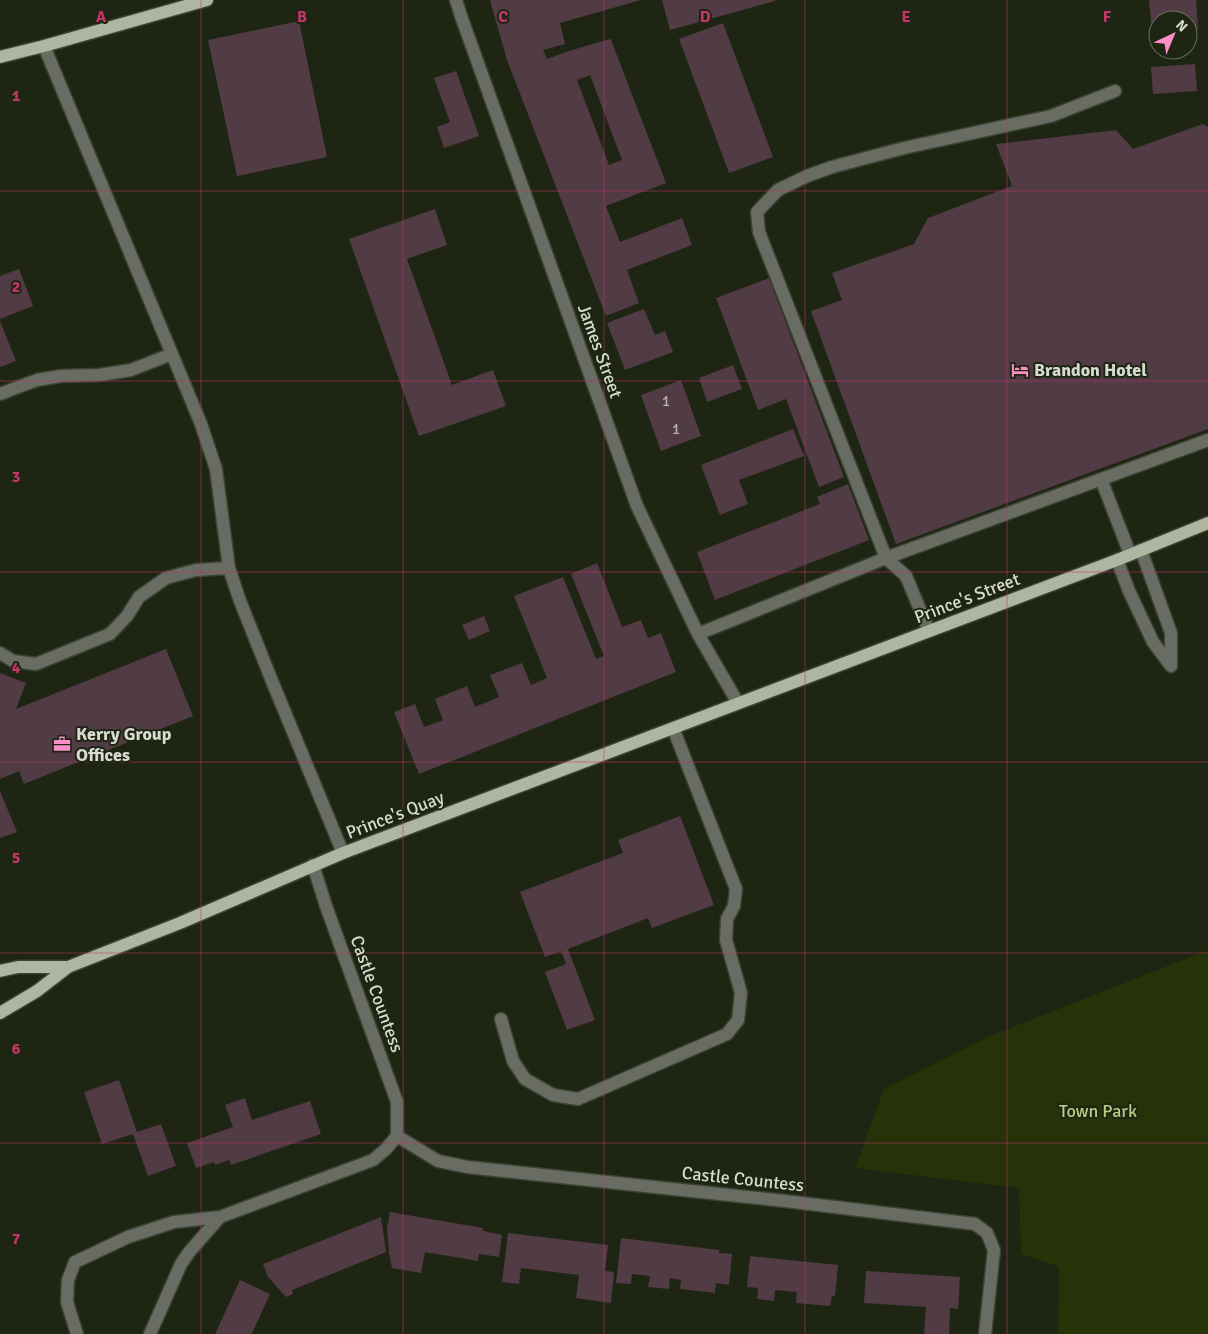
<svg xmlns="http://www.w3.org/2000/svg" width="1208" height="1334" font-family="Signika,sans-serif">
<style>
.green{fill:#263207}
.building{fill:#513b45;fill-rule:evenodd}
.lines{fill:none;stroke-linecap:round;stroke-linejoin:round}
.minor-casing{stroke:#3c4231;stroke-width:15}
.major-casing{stroke:#3c4231;stroke-width:15}
.minor{stroke:#686c62;stroke-width:12}
.major{stroke:#aeb6a2;stroke-width:12}
.grid{fill:none;stroke:#c5356c;stroke-width:1;stroke-opacity:0.55}
.labels{text-anchor:middle;dominant-baseline:central;stroke-width:4;stroke-linejoin:round;paint-order:stroke}
.number-label{font-size:15px;fill:#b6b3ac}
.street-label{font-size:18px;fill:#d7dbcf;stroke:#1f2513}
.poi-label{font-size:18px;font-weight:bold;fill:#d7dbcf;stroke:#1f2513;text-anchor:start}
.park-label{font-size:18px;fill:#b5ce86;stroke:#1f2513}
.grid-label{font-size:16px;text-anchor:middle;font-weight:bold;fill:#c5356c;stroke:#1f2513;stroke-width:4;stroke-linejoin:round;paint-order:stroke}
</style>
<rect width="100%" height="100%" fill="#1f2513"/>
<!-- green -->
<path class="green" d="M 1208,950 L 1208,1334 L 1058,1334 L 1059,1267 L 1021,1254 L 1019,1188 L 855,1168 L 884,1089 L 990,1036 Z"/>
<!-- building -->
<path class="building" d="M 490,0 L 641,0 L 560,23 L 565,44 L 543,50 L 547,59 L 569,51 L 610,39 L 611,40 L 666,183 L 606,206 L 618,237 L 620,242 L 682,218 L 692,245 L 627,270 L 639,303 L 606,316 L 507,60 ZM 590,75 L 622,160 L 609,165 L 577,80 Z
M 662,0 L 775,0 L 775,1 L 670,30 Z
M 1149,0 L 1196,0 L 1198,29 L 1188,29 L 1188,20 L 1158,20 L 1158,31 L 1152,31 Z
M 299,21 L 327,157 L 237,176 L 208,40 Z
M 723,23 L 773,157 L 729,173 L 679,39 Z
M 1195,64 L 1197,91 L 1153,94 L 1151,67 Z
M 456,71 L 479,136 L 444,148 L 437,127 L 450,122 L 434,78 Z
M 1203,124 L 1208,127 L 1208,429 L 896,544 L 811,311 L 842,300 L 832,273 L 914,244 L 928,218 L 1012,186 L 996,144 L 1116,130 L 1133,149 Z
M 435,209 L 447,245 L 407,259 L 452,385 L 493,370 L 506,406 L 419,436 L 349,239 Z
M 19,269 L 33,306 L 0,319 L 0,276 Z
M 769,278 L 844,477 L 819,487 L 786,399 L 758,410 L 716,298 Z
M 644,309 L 655,335 L 665,331 L 673,352 L 625,370 L 607,323 Z
M 0,321 L 16,361 L 0,367 Z
M 733,365 L 742,389 L 707,402 L 699,378 Z
M 681,380 L 701,436 L 661,451 L 641,395 Z
M 793,429 L 804,456 L 739,480 L 748,504 L 720,515 L 701,465 Z
M 848,484 L 869,540 L 715,600 L 697,552 L 820,504 L 817,497 Z
M 597,563 L 622,627 L 641,620 L 648,638 L 661,633 L 676,672 L 419,774 L 394,712 L 415,704 L 424,727 L 443,720 L 435,699 L 467,686 L 475,707 L 490,701 L 499,697 L 490,675 L 522,663 L 531,685 L 547,678 L 514,596 L 563,577 L 596,659 L 604,656 L 571,574 Z
M 484,616 L 490,631 L 469,640 L 462,625 Z
M 166,649 L 193,716 L 24,784 L 19,771 L 0,779 L 0,673 L 26,683 L 16,709 Z
M 0,791 L 17,832 L 0,838 Z
M 680,816 L 714,905 L 652,928 L 648,918 L 568,949 L 595,1020 L 567,1030 L 545,972 L 566,964 L 561,951 L 545,957 L 520,892 L 623,853 L 618,840 Z
M 119,1080 L 137,1132 L 161,1124 L 176,1166 L 148,1176 L 133,1134 L 102,1144 L 84,1092 Z
M 245,1098 L 252,1120 L 310,1101 L 321,1134 L 231,1165 L 229,1160 L 215,1165 L 214,1162 L 196,1168 L 187,1143 L 233,1127 L 225,1105 Z
M 390,1212 L 483,1228 L 483,1231 L 502,1235 L 499,1257 L 479,1254 L 478,1261 L 425,1252 L 421,1273 L 392,1268 L 389,1253 L 387,1228 Z
M 381,1217 L 386,1252 L 292,1290 L 293,1294 L 286,1297 L 268,1277 L 263,1264 Z
M 508,1233 L 608,1245 L 605,1271 L 614,1272 L 611,1303 L 576,1298 L 579,1275 L 521,1268 L 519,1284 L 502,1282 Z
M 621,1238 L 719,1250 L 719,1253 L 732,1254 L 729,1285 L 716,1283 L 715,1293 L 680,1289 L 681,1280 L 670,1278 L 669,1289 L 648,1287 L 650,1276 L 632,1274 L 631,1284 L 616,1283 Z
M 750,1256 L 838,1265 L 835,1296 L 832,1296 L 830,1306 L 796,1303 L 797,1292 L 775,1290 L 774,1301 L 757,1299 L 758,1288 L 747,1287 Z
M 866,1271 L 960,1277 L 958,1309 L 950,1308 L 949,1334 L 924,1334 L 926,1307 L 864,1303 Z
M 240,1280 L 270,1294 L 253,1331 L 251,1334 L 215,1334 Z"/>
<g class="lines">
<!-- minor casing -->
<g class="minor-casing">
<path id="minor" d="M 456,0 L 461,16 L 637,506 L 698,634 L 738,703
M 44,46 L 201,424 L 216,469 L 229,568 L 240,601 L 272,681 L 343,853
M 0,394 L 37,380 L 61,376 L 99,375 L 131,370 L 172,354
M 1101,479 L 1130,554
M 1117,560 L 1129,591 L 1153,642 L 1171,666 L 1171,633 L 1141,550
M 929,631 L 906,576 L 886,558 L 759,232 L 757,212 L 778,190 L 807,176 L 832,167 L 904,148 L 1051,116 L 1115,91
M 698,634 L 886,558 L 1208,440
M 0,653 L 13,661 L 36,664 L 110,634 L 127,616 L 139,597 L 166,578 L 196,570 L 229,568
M 501,1019 L 513,1061 L 525,1079 L 553,1095 L 578,1099 L 727,1034 L 738,1020 L 741,993 L 726,940 L 727,919 L 734,906 L 736,889 L 673,728
M 397,1136 L 438,1161 L 467,1167 L 785,1201 L 975,1224 L 987,1233 L 994,1250 L 985,1334
M 77,1334 L 67,1302 L 68,1280 L 75,1262 L 128,1237 L 174,1222 L 220,1217 L 373,1160 L 386,1149 L 397,1136 L 397,1102 L 326,906 L 313,865
M 150,1334 L 181,1264 L 190,1251 L 220,1217"/>
</g>
<!-- major casing -->
<g class="major-casing">
<path id="major" d="M 0,57 L 44,46 L 207,0
M 0,971 L 18,967 L 68,967
M 0,1013 L 37,991 L 68,967 L 180,923 L 343,853 L 1117,560 L 1208,523"/>
</g>
<!-- minor -->
<use href="#minor" class="minor"/>
<!-- major -->
<use href="#major" class="major"/>
</g>
<!-- grid -->
<path class="grid" d="M 201,0 L 201,1334M 403,0 L 403,1334M 604,0 L 604,1334M 805,0 L 805,1334M 1007,0 L 1007,1334M 0,191 L 1208,191M 0,381 L 1208,381M 0,572 L 1208,572M 0,762 L 1208,762M 0,953 L 1208,953M 0,1143 L 1208,1143"/>
<!-- icons -->
<defs>
<g id="hotel-bare" transform="scale(1.35)"><path d="M-6-4.5h1.5V1H6V5H4.5V3h-9V5H-6ZM-4 0a1.8 1.8 0 1 1 3.6 0ZM.5 0V-2.5h3Q6-2.5 6 0Z" fill="#fb8fc5" stroke="#1f2513" stroke-width="2.5" paint-order="stroke"/></g>
<g id="office-bare" transform="scale(1.35)"><path d="M-6-3h4V-5.5h4V-3h4V5H-6ZM-1-4.5V-3h2v-1.5ZM-6 0V1H6V0Z" fill="#fb8fc5" stroke="#1f2513" stroke-width="2.5" paint-order="stroke"/></g>
</defs>
<g fill-rule="evenodd">
<use href="#hotel-bare" x="1020" y="370"/>
<use href="#office-bare" x="62" y="744"/>
</g>
<g class="labels">
<!-- number labels -->
<g class="number-label">
<text x="666" y="401">1</text>
<text x="676" y="429">1</text>
</g>
<!-- street labels -->
<g class="street-label">
<text transform="translate(600 351) rotate(70)">James Street</text>
<text transform="translate(967 598) rotate(-21)">Prince's Street</text>
<text transform="translate(395 815) rotate(-21)">Prince's Quay</text>
<text transform="translate(377 994) rotate(70)">Castle Countess</text>
<text transform="translate(743 1179) rotate(6)">Castle Countess</text>
</g>
<!-- poi labels -->
<g class="poi-label">
<text x="1034" y="370">Brandon Hotel</text>
<text x="76" y="734">Kerry Group<tspan x="76" dy="21">Offices</tspan></text>
</g>
<!-- park labels -->
<g class="park-label">
<text x="1098" y="1111">Town Park</text>
</g>
</g>
<g class="grid-label">
<text x="101" y="22">A</text>
<text x="302" y="22">B</text>
<text x="503" y="22">C</text>
<text x="705" y="22">D</text>
<text x="906" y="22">E</text>
<text x="1107" y="22">F</text>
<text x="16" y="101">1</text>
<text x="16" y="292">2</text>
<text x="16" y="482">3</text>
<text x="16" y="673">4</text>
<text x="16" y="863">5</text>
<text x="16" y="1054">6</text>
<text x="16" y="1244">7</text>
</g>
<!-- north arrow -->
<g transform="translate(1173 35) rotate(44)"><circle r="24" fill="#1f2513" stroke="#696e5e"/>
<path d="M0-4L9 19L0 12L-9 19Z" fill="#fb8fc5"/>
<text y="-8" font-size="14" font-weight="bold" text-anchor="middle" fill="#d7dbcf">N</text>
</g>
</svg>
